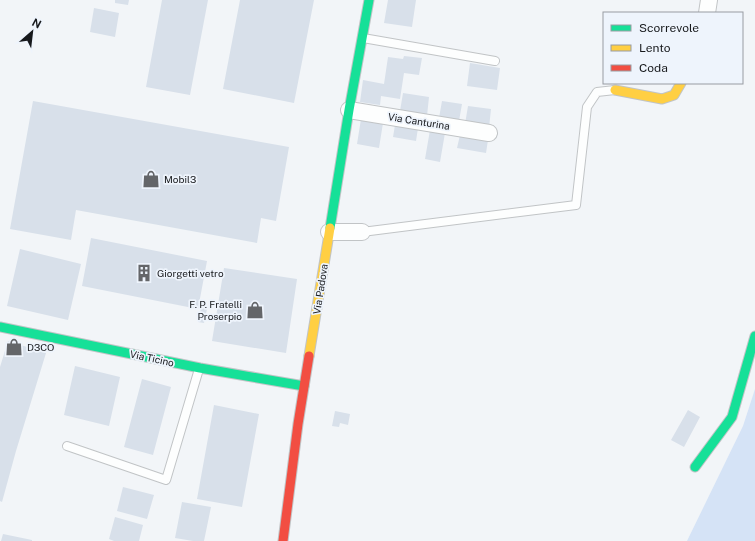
<svg xmlns="http://www.w3.org/2000/svg" width="755" height="541" font-family="'Public Sans',sans-serif">
<style>
.green{fill:#d5e3f6}
.building{fill:#d8e0ea}
.lines{fill:none;stroke-linecap:round;stroke-linejoin:round}
.lane-casing{stroke:#c1c4c6;stroke-width:10}
.street-casing{stroke:#c1c4c6;stroke-width:18}
.fast-casing{stroke:#c1c4c6;stroke-width:11}
.slow-casing{stroke:#c1c4c6;stroke-width:11}
.jam-casing{stroke:#c1c4c6;stroke-width:11}
.lane{stroke:#fdfefe;stroke-width:8}
.street{stroke:#fdfefe;stroke-width:16}
.fast{stroke:#16e098;stroke-width:9}
.slow{stroke:#ffcf43;stroke-width:9}
.jam{stroke:#f24e42;stroke-width:9}
.labels{text-anchor:middle;dominant-baseline:central;stroke-width:3.5;stroke-linejoin:round;paint-order:stroke}
.street-label{font-size:10px;fill:#17191c;stroke:#eef4fc}
.poi-label{font-size:10px;fill:#17191c;stroke:#eef4fc;text-anchor:start}
</style>
<rect width="100%" height="100%" fill="#f2f5f8"/>
<!-- green -->
<path class="green" d="M 755,389 L 755,541 L 687,541 L 743,426 Z"/>
<!-- building -->
<path class="building" d="M 115,0 L 129,0 L 128,5 L 115,3 Z
M 162,0 L 208,0 L 190,95 L 146,87 Z
M 240,0 L 314,0 L 294,103 L 223,89 Z
M 388,0 L 416,0 L 412,27 L 384,23 Z
M 94,8 L 119,13 L 115,37 L 90,32 Z
M 404,56 L 422,58 L 419,75 L 404,73 L 400,99 L 381,96 L 380,105 L 360,102 L 363,80 L 384,84 L 388,57 L 403,59 Z
M 470,63 L 500,68 L 497,90 L 467,86 Z
M 403,93 L 429,97 L 427,116 L 400,111 Z
M 33,101 L 289,147 L 276,221 L 261,218 L 257,243 L 76,210 L 71,240 L 10,229 Z
M 442,101 L 462,104 L 459,121 L 439,118 Z
M 468,106 L 491,109 L 489,128 L 465,124 Z
M 361,119 L 383,123 L 379,148 L 357,144 Z
M 395,125 L 418,128 L 416,141 L 393,137 Z
M 430,130 L 445,133 L 440,162 L 425,159 Z
M 460,135 L 488,140 L 486,153 L 457,148 Z
M 91,238 L 207,261 L 198,309 L 82,286 Z
M 20,249 L 81,264 L 68,320 L 7,306 Z
M 224,268 L 297,279 L 286,353 L 212,341 Z
M 201,308 L 207,309 L 204,323 L 198,322 Z
M 8,341 L 46,353 L 16,451 L 2,502 L 0,501 L 0,446 L 6,448 L 0,446 L 0,367 Z
M 75,366 L 120,377 L 109,426 L 64,415 Z
M 142,379 L 171,387 L 153,455 L 124,447 Z
M 214,405 L 259,414 L 242,507 L 197,499 Z
M 688,410 L 700,417 L 684,447 L 671,440 Z
M 335,411 L 350,414 L 348,425 L 340,423 L 339,427 L 332,426 Z
M 123,487 L 154,495 L 147,519 L 117,511 Z
M 182,502 L 211,507 L 204,541 L 193,541 L 175,538 Z
M 115,517 L 143,525 L 139,541 L 114,541 L 109,539 Z
M 3,534 L 32,540 L 32,541 L 1,541 Z"/>
<g class="lines">
<!-- lane casing -->
<g class="lane-casing">
<path id="lane" d="M 363,38 L 495,61
M 362,232 L 576,205 L 587,107 L 597,92 L 615,90
M 67,446 L 166,480 L 199,369"/>
</g>
<!-- street casing -->
<g class="street-casing">
<path id="street" d="M 707,13 L 709,0
M 349,110 L 489,133
M 329,232 L 362,232"/>
</g>
<!-- fast casing -->
<g class="fast-casing">
<path id="fast" d="M 330,228 L 349,110 L 369,0
M 0,327 L 200,368 L 304,386
M 695,467 L 732,417 L 755,336"/>
</g>
<!-- slow casing -->
<g class="slow-casing">
<path id="slow" d="M 615,90 L 662,99 L 674,95 L 681,83
M 309,356 L 330,228"/>
</g>
<!-- jam casing -->
<g class="jam-casing">
<path id="jam" d="M 283,541 L 298,424 L 309,356"/>
</g>
<!-- lane -->
<use href="#lane" class="lane"/>
<!-- street -->
<use href="#street" class="street"/>
<!-- fast -->
<use href="#fast" class="fast"/>
<!-- slow -->
<use href="#slow" class="slow"/>
<!-- jam -->
<use href="#jam" class="jam"/>
</g>
<!-- icons -->
<defs>
<g id="shop-bare" transform="scale(1.38)"><path d="M-5-2.5h2.3a2.7 3.5 0 0 1 5.4 0H5L5.5 6h-11ZM-1.5-2.5h3a1.5 2.3 0 0 0-3 0Z" fill="#646669" stroke="#eef4fc" stroke-width="2.5" paint-order="stroke"/></g>
<g id="building-bare" transform="scale(1.38)"><path d="M-4-6H4V6H1V3H-1V6H-4ZM-2.5-4.3h1.7v1.8h-1.7ZM.8-4.3h1.7v1.8H.8ZM-2.5-1h1.7V.8h-1.7ZM.8-1h1.7V.8H.8Z" fill="#646669" stroke="#eef4fc" stroke-width="2.5" paint-order="stroke"/></g>
</defs>
<g fill-rule="evenodd">
<use href="#shop-bare" x="151" y="179"/>
<use href="#building-bare" x="144" y="273"/>
<use href="#shop-bare" x="255" y="310"/>
<use href="#shop-bare" x="14" y="347"/>
</g>
<g class="labels">
<!-- street labels -->
<g class="street-label">
<text transform="translate(419 121) rotate(9)">Via Canturina</text>
<text transform="translate(320 289) rotate(-81)">Via Padova</text>
<text transform="translate(152 358) rotate(12)">Via Ticino</text>
</g>
<!-- poi labels -->
<g class="poi-label">
<text x="164" y="179">Mobil3</text>
<text x="157" y="273">Giorgetti vetro</text>
<text x="242" y="304" text-anchor="end">F. P. Fratelli<tspan x="242" dy="12">Proserpio</tspan></text>
<text x="27" y="347">D3CO</text>
</g>
</g>
<!-- legend -->
<rect x="603" y="12" width="140" height="72" fill="#eef4fc" stroke="#989ca2"/>
<rect x="611" y="25" width="20" height="6" fill="#16e098" stroke="#989ca2"/>
<text x="639" y="32" font-size="12" fill="#17191c">Scorrevole</text>
<rect x="611" y="45" width="20" height="6" fill="#ffcf43" stroke="#989ca2"/>
<text x="639" y="52" font-size="12" fill="#17191c">Lento</text>
<rect x="611" y="65" width="20" height="6" fill="#f24e42" stroke="#989ca2"/>
<text x="639" y="72" font-size="12" fill="#17191c">Coda</text>
<!-- north arrow -->
<g transform="translate(32 32) rotate(28)" stroke="#eef4fc" stroke-width="3" paint-order="stroke">
<path d="M0-3L7 15L0 10L-7 15Z" fill="#17191c"/>
<text y="-6" font-size="11" font-weight="bold" text-anchor="middle" fill="#17191c">N</text>
</g>
</svg>
